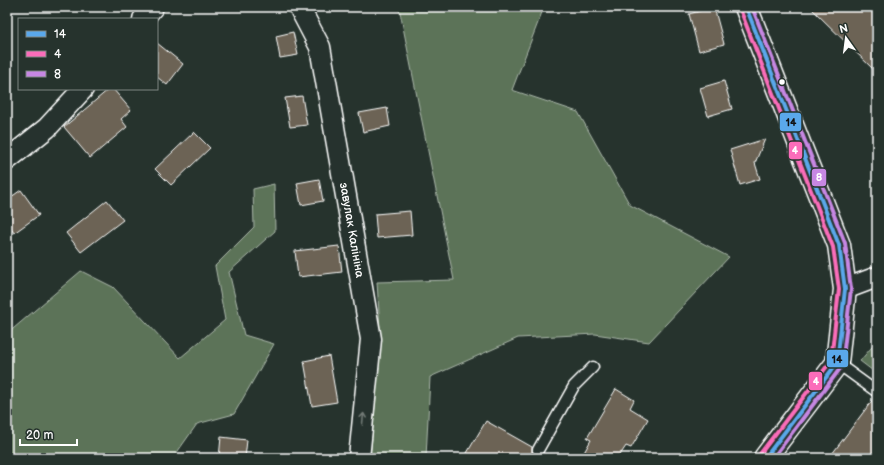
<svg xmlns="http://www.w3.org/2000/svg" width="884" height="465" font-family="'Balsamiq Sans',sans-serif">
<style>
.green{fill:#5b7358;stroke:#adb9ac}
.building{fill:#6c6454;stroke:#fff}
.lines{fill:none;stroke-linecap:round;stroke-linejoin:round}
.lane-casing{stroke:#fff;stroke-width:13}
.street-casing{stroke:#fff;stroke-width:23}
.secondary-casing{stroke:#fff;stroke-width:25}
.lane{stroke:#26332d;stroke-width:10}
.street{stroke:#26332d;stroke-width:20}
.secondary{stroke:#26332d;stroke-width:22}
.bus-1-casing{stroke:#26332d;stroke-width:7}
.bus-2-casing{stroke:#26332d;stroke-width:7}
.bus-3-casing{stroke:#26332d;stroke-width:7}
.bus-1{stroke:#5aa8eb;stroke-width:4}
.bus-2{stroke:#fb6dba;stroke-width:4}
.bus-3{stroke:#c787e3;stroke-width:4}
.oneway{stroke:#727a76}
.bus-dot{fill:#fff;stroke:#26332d;stroke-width:1.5}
.labels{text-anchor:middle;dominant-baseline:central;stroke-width:4;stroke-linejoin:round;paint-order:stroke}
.street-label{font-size:12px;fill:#fff;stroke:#26332d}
.line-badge{stroke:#26332d;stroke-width:1.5}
.badge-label{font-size:11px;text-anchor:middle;font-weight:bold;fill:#fff}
.pale-badge-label{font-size:11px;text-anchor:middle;font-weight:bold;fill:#111}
</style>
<rect width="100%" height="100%" fill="#26332d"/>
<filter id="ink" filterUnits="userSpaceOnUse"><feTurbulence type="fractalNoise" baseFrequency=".025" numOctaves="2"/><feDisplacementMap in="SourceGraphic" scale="8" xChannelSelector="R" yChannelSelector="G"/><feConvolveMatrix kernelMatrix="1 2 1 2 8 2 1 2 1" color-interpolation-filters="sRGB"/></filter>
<g filter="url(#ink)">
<!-- green -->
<path class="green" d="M 399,7 L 544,7 L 512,90 L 578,112 L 630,205 L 729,257 L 649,342 L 595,334 L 518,338 L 430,377 L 426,458 L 370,458 L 381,343 L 377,282 L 454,280 Z
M 274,184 L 275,231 L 229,272 L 244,335 L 274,344 L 234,414 L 197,424 L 173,458 L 7,458 L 7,334 L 81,271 L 113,287 L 180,358 L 225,320 L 215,266 L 254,227 L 253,189 Z
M 877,341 L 877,374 L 860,361 Z"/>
<!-- building -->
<path class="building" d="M 714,7 L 724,44 L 699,51 L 689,14 Z
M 810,7 L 877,7 L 877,73 Z
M 293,32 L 298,55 L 280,58 L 276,36 Z
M 157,43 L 183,64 L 167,85 L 157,77 Z
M 724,81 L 732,109 L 708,116 L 700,88 Z
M 109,89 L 113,89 L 131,110 L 121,119 L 127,127 L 90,158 L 64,127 Z
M 302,96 L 307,125 L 290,127 L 285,98 Z
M 387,108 L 390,126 L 363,132 L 359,113 Z
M 194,132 L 210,148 L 171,185 L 155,169 Z
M 765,139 L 755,163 L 760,179 L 740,185 L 730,150 Z
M 319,179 L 323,201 L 301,205 L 297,183 Z
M 21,190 L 39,215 L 14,233 L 7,223 L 7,200 Z
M 107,200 L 123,220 L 81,252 L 66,233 Z
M 410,211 L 412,235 L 377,238 L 375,214 Z
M 339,246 L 342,272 L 298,277 L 295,251 Z
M 329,356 L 337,402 L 312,406 L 304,361 Z
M 616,389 L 634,400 L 630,408 L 648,419 L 631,448 L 626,446 L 618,458 L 581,458 L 591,440 L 587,438 Z
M 874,398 L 877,398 L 877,458 L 829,458 Z
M 486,421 L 532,447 L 532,453 L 534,455 L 538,456 L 543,454 L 551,458 L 464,458 Z
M 221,437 L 247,440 L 245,458 L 219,458 Z"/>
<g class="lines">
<!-- lane casing -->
<g class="lane-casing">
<path id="lane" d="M 837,363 L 877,392
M 538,450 L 574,386 L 593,367"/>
</g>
<!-- street casing -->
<g class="street-casing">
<g id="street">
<path id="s1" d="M 299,7 L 320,47 L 371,339 L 359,458"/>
<path d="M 143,19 L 153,7"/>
<path d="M 7,160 L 47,128 L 83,89"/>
<path d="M 845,289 L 877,277"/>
</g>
</g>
<!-- secondary casing -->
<g class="secondary-casing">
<path id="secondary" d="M 746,7 L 839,245 L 845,289 L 837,363 L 765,458"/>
</g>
<!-- lane -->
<use href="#lane" class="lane"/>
<!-- street -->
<use href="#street" class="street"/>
<!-- secondary -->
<use href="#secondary" class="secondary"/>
<!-- bus-1 casing -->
<g class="bus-1-casing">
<path id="bus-1" d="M 746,7 L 839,245 L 845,289 L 837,363 L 765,458"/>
</g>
<!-- bus-2 casing -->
<g class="bus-2-casing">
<path id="bus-2" d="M 740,9 L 833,247 L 839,289 L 831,361 L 760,454"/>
</g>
<!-- bus-3 casing -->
<g class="bus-3-casing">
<path id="bus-3" d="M 752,7 L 845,243 L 851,289 L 842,366 L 773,458"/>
</g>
<!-- bus-1 -->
<use href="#bus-1" class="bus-1"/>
<!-- bus-2 -->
<use href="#bus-2" class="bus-2"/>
<!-- bus-3 -->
<use href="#bus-3" class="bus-3"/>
</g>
<!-- one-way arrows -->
<defs><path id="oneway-shaft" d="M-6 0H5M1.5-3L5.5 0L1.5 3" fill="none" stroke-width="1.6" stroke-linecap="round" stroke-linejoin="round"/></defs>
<use class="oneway" href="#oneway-shaft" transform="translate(363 419) rotate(-84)"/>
</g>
<!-- markers -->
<circle class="bus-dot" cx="782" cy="82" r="3.5"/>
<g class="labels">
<!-- street labels -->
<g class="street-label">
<text stroke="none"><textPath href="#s1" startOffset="231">завулак Калініна</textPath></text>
</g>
</g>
<g class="line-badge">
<rect x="779" y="112" width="23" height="20" rx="4" fill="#5aa8eb"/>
<rect x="788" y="141" width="15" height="19" rx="4" fill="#fb6dba"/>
<rect x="811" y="168" width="16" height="19" rx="4" fill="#c787e3"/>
<rect x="826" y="349" width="23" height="19" rx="4" fill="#5aa8eb"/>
<rect x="808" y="371" width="15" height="20" rx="4" fill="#fb6dba"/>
</g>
<g class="badge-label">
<text x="795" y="154">4</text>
<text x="819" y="181">8</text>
<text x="816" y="385">4</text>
</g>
<g class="pale-badge-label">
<text x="791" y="126">14</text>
<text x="837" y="363">14</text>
</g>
<!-- margin -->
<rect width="884" height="465" fill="none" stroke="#26332d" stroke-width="24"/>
<rect x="12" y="12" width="860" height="441" fill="none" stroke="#fff" stroke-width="1.5" filter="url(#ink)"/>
<!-- legend -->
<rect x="18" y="18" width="140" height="72" fill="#26332d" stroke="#7d8581"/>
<rect x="26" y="31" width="20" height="6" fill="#5aa8eb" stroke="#7d8581"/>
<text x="54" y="38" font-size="12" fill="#ffffff">14</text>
<rect x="26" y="51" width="20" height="6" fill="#fb6dba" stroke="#7d8581"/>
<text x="54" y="58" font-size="12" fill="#ffffff">4</text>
<rect x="26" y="71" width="20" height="6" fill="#c787e3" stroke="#7d8581"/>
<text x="54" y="78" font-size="12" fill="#ffffff">8</text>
<!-- north arrow -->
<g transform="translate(846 38) rotate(346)" stroke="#26332d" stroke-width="3" paint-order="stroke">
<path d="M0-3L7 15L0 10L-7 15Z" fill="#ffffff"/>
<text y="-6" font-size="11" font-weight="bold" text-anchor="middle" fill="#ffffff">N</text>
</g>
<!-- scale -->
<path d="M20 439v6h57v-6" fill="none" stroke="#ffffff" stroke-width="2"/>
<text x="26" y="439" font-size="12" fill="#ffffff" stroke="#26332d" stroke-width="3" paint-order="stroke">20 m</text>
</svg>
